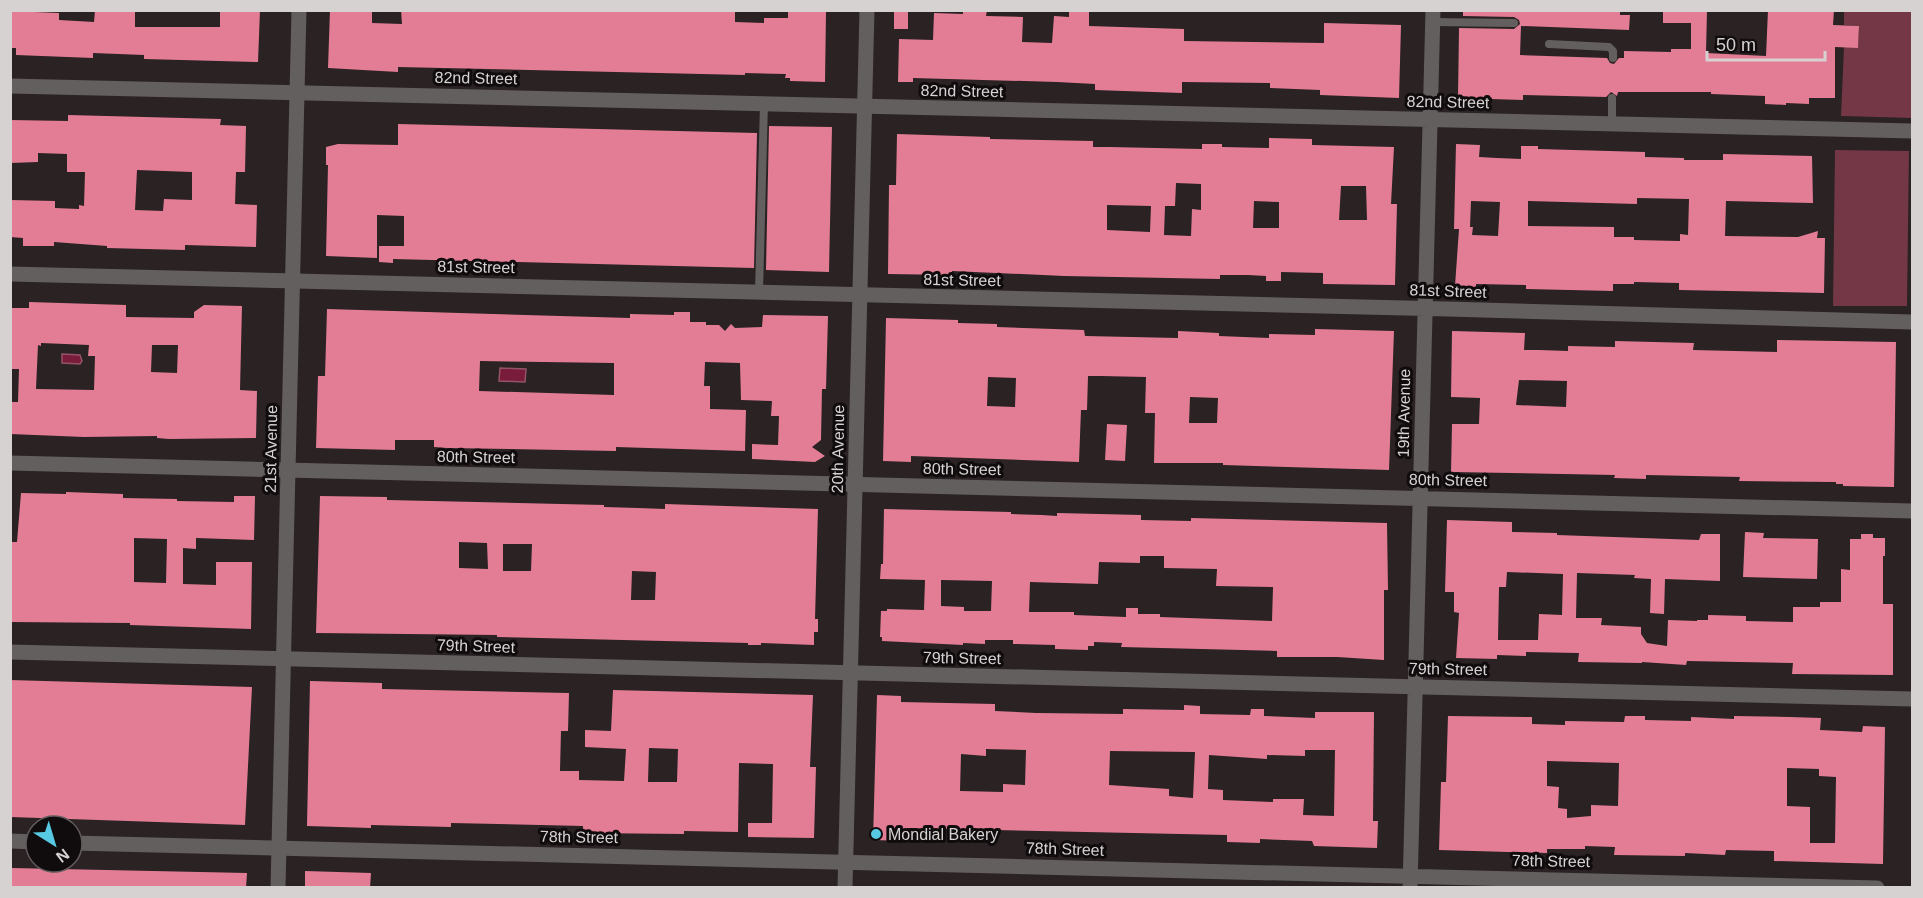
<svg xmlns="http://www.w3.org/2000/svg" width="1923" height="898" font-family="Helvetica,sans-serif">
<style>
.green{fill:#733746}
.water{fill:#791c3b;stroke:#955368;stroke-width:1.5}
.building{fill:#e37d95;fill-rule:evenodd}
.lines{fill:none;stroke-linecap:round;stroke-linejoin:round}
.service{stroke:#635f5f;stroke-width:8}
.minor{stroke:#635f5f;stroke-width:15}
.tertiary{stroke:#635f5f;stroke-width:15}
.poi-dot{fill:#58c9e3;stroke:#100c0d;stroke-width:2}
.labels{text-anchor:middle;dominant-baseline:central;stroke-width:6;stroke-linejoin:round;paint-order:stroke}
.street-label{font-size:16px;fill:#d7d2d2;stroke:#100c0d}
.poi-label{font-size:16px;fill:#d7d2d2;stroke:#100c0d;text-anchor:start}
</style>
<rect width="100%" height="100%" fill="#2a2223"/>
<!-- green -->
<path class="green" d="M 1844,11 L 1912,11 L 1912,118 L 1841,116 L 1844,47 L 1858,46 L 1859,26 L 1844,25 Z
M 1835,150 L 1909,151 L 1907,306 L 1833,306 Z"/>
<!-- water -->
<path class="water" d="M 62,354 L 80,355 L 82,361 L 80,364 L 62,363 Z
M 500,368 L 526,369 L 525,382 L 499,381 Z"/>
<!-- building -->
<path class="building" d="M 95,10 L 135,10 L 135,27 L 220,27 L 220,10 L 260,10 L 258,62 L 144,59 L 144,55 L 93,53 L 93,58 L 16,55 L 16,48 L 10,48 L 10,11 L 59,13 L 59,20 L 94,22 Z
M 330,10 L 372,10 L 372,23 L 402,24 L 401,10 L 735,10 L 735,22 L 764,23 L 764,18 L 788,18 L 788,11 L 826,12 L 825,82 L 790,81 L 790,78 L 785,78 L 786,74 L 745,73 L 745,75 L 398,67 L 398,72 L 328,68 Z
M 894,10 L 908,10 L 908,29 L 894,29 Z
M 963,10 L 987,10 L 986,16 L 1023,17 L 1022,42 L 1052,43 L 1054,16 L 1069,17 L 1069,10 L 1089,10 L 1089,26 L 1184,29 L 1184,41 L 1324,43 L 1324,23 L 1401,25 L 1399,98 L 1320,95 L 1320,90 L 1270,88 L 1270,83 L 1182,82 L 1182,93 L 1095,90 L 1095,84 L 1057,82 L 913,78 L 913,82 L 898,82 L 899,39 L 933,40 L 934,13 L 963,14 Z
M 1463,10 L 1620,10 L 1620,15 L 1630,15 L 1629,30 L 1521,26 L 1520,55 L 1607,58 L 1610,63 L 1614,64 L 1619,58 L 1624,58 L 1624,51 L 1671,52 L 1671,49 L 1691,49 L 1691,23 L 1663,23 L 1663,10 L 1707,10 L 1706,53 L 1766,56 L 1768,10 L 1834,10 L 1833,25 L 1859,26 L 1858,48 L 1835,47 L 1835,98 L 1809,98 L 1809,104 L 1786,103 L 1786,105 L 1765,104 L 1765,96 L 1711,94 L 1711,92 L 1618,92 L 1617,96 L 1611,92 L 1606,97 L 1523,95 L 1523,100 L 1458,98 L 1459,28 L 1514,29 L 1520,24 L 1519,20 L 1514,17 L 1463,16 Z
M 68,115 L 221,119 L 220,125 L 246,126 L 245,172 L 236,172 L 235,204 L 257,205 L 256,247 L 185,245 L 185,250 L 107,248 L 107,246 L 54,242 L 54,246 L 23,246 L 23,238 L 10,237 L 10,200 L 55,201 L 55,208 L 79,209 L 79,205 L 84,206 L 85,172 L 67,172 L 67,154 L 38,153 L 38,162 L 10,163 L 10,120 L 68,121 ZM 137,170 L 192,172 L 192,200 L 164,199 L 163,211 L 135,210 Z
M 398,124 L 757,133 L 754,268 L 393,259 L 393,263 L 379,262 L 379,246 L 404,246 L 404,216 L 377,215 L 377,258 L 326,256 L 328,165 L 326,165 L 326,147 L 338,144 L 398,145 Z
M 769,126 L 832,127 L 829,272 L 766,270 Z
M 897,134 L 990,137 L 990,139 L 1093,141 L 1093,147 L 1109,147 L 1202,149 L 1202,144 L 1222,144 L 1222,147 L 1269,148 L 1269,138 L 1312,139 L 1312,145 L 1394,147 L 1391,204 L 1397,204 L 1395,285 L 1323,284 L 1323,273 L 1281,272 L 1281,281 L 1266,281 L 1266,276 L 1248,275 L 1220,275 L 1220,279 L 1064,276 L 952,271 L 952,275 L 888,274 L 889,185 L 896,185 ZM 1176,183 L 1201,184 L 1201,210 L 1192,209 L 1191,236 L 1164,235 L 1165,206 L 1175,206 ZM 1341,186 L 1366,186 L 1367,220 L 1339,220 ZM 1254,201 L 1279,202 L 1279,228 L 1253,228 ZM 1107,205 L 1151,206 L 1150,232 L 1107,230 Z
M 1456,144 L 1480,145 L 1479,157 L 1497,158 L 1521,159 L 1521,146 L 1538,146 L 1538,149 L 1645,152 L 1645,157 L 1684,158 L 1684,160 L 1723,160 L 1723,154 L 1812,156 L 1813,203 L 1726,201 L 1725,236 L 1798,237 L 1818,231 L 1817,238 L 1825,238 L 1824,293 L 1679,290 L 1679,283 L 1634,282 L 1634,284 L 1613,284 L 1613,291 L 1526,289 L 1526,285 L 1476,284 L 1476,287 L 1455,286 L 1459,229 L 1454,229 ZM 1637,198 L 1689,199 L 1688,235 L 1680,234 L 1680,241 L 1634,240 L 1634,237 L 1614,237 L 1614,227 L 1528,226 L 1528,201 L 1637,204 ZM 1471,201 L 1500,202 L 1498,236 L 1472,235 L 1473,227 L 1470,227 Z
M 29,302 L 126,305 L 126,317 L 194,318 L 194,312 L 204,305 L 242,306 L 240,390 L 257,391 L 256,438 L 169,439 L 157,438 L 157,436 L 84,437 L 10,434 L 10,402 L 18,402 L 19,369 L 12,369 L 10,308 L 29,308 ZM 41,343 L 89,345 L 88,356 L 95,356 L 94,390 L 36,389 L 38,345 L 41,346 ZM 152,345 L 178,345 L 177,373 L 151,372 Z
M 327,309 L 630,318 L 630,314 L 674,315 L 674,312 L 690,312 L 690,322 L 706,322 L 706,325 L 719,325 L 725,331 L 731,324 L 735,328 L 762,327 L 763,315 L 828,316 L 826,389 L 822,389 L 821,440 L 812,447 L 825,456 L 815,462 L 752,459 L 752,444 L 778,445 L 779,416 L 771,416 L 772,401 L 741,400 L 740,363 L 705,362 L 704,386 L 710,386 L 710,409 L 746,410 L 745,451 L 616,447 L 616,451 L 447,448 L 434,447 L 434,440 L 395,440 L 395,450 L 316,448 L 318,376 L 325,376 ZM 480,361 L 614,363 L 614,395 L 479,391 Z
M 886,318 L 958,320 L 958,323 L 997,324 L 997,327 L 1084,330 L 1085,336 L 1178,338 L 1178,331 L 1219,333 L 1219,336 L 1269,338 L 1269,334 L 1315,335 L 1315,329 L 1394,331 L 1389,470 L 1223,465 L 1223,463 L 1154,463 L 1155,413 L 1145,413 L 1146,377 L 1101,376 L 1088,376 L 1087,410 L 1081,410 L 1079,462 L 911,456 L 911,462 L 883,461 ZM 988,377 L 1016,378 L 1015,407 L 987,406 ZM 1190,397 L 1218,398 L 1217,423 L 1189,423 Z
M 1452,331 L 1525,333 L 1524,350 L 1539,350 L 1568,351 L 1568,346 L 1615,347 L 1615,341 L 1694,343 L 1693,350 L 1777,352 L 1777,340 L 1896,342 L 1894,487 L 1843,486 L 1843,484 L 1836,484 L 1836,482 L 1739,481 L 1740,477 L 1646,475 L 1646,479 L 1614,478 L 1615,475 L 1451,472 L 1452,424 L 1479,424 L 1480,398 L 1451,397 ZM 1519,380 L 1567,381 L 1566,407 L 1516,405 Z
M 1107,424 L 1127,425 L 1125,461 L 1105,460 Z
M 66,492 L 123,494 L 123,498 L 177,499 L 177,501 L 234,502 L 234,496 L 255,496 L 254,540 L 196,538 L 196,549 L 183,548 L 183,584 L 216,585 L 216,562 L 252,562 L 251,629 L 130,625 L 130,623 L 10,622 L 10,542 L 17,542 L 21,493 L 66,494 ZM 134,538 L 167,539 L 166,583 L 134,582 Z
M 320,496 L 387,497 L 387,500 L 604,505 L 604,507 L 638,508 L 665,509 L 665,504 L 818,509 L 815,619 L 818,619 L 818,632 L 814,632 L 814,645 L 761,643 L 761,645 L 748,645 L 748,643 L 497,637 L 497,635 L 316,633 ZM 459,542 L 487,543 L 488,569 L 459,568 ZM 503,544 L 532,544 L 531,571 L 503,571 ZM 632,571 L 656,572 L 655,600 L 631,600 Z
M 884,509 L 1011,512 L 1011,514 L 1042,515 L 1057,516 L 1057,513 L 1141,515 L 1141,520 L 1191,521 L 1191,518 L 1387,523 L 1388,590 L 1384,590 L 1384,660 L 1337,657 L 1277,657 L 1277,651 L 1121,647 L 1122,643 L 1094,642 L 1094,646 L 1088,646 L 1088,650 L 1055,649 L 1055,645 L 1013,644 L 1013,640 L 985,640 L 985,644 L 963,643 L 963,645 L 882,641 L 882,637 L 880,637 L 881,611 L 887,611 L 887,609 L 924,610 L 925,580 L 880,579 L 881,564 L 883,564 ZM 1140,556 L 1164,556 L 1164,568 L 1217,569 L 1216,586 L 1273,587 L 1272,621 L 1160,617 L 1160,614 L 1138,614 L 1138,608 L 1126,608 L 1126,617 L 1074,615 L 1074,612 L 1029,612 L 1030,582 L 1098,584 L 1099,562 L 1140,563 ZM 941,580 L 992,581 L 991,611 L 964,611 L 964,607 L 941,606 Z
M 1447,520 L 1512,522 L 1512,532 L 1557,533 L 1557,535 L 1699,540 L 1701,534 L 1720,534 L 1720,581 L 1665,579 L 1664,614 L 1650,613 L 1651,579 L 1634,578 L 1635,575 L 1577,573 L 1576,618 L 1602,618 L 1601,625 L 1641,627 L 1641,634 L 1647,643 L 1667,646 L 1668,620 L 1697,621 L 1697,620 L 1708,620 L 1708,615 L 1746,616 L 1746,621 L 1793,622 L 1793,607 L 1820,607 L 1820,602 L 1841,602 L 1841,569 L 1850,570 L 1850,539 L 1861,539 L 1861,534 L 1873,534 L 1873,538 L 1885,538 L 1885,556 L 1883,556 L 1883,604 L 1893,604 L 1893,675 L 1792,674 L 1793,663 L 1687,661 L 1686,665 L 1642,662 L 1642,663 L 1578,662 L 1579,653 L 1526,652 L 1526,656 L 1497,655 L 1497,659 L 1456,658 L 1459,613 L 1454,612 L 1454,592 L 1445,592 ZM 1507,572 L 1563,574 L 1562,615 L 1539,614 L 1538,640 L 1498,640 L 1499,587 L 1506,587 Z
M 1745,532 L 1764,533 L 1763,538 L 1818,539 L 1817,579 L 1743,577 Z
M 10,680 L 252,687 L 245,825 L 10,817 Z
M 310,681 L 382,683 L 382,689 L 569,693 L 568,731 L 561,731 L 560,771 L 579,771 L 579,780 L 624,781 L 626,749 L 585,747 L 585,730 L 611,731 L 613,690 L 813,695 L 810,767 L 816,767 L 814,838 L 748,837 L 748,823 L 772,823 L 773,764 L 739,763 L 738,832 L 684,831 L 684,834 L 583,833 L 583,826 L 451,823 L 451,827 L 371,825 L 371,828 L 307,826 ZM 649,748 L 678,749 L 677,782 L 648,782 Z
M 877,695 L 901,696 L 901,702 L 995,704 L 995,711 L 1036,713 L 1123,714 L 1123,709 L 1184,710 L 1184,705 L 1200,706 L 1200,714 L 1250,715 L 1251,709 L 1264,709 L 1264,716 L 1315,718 L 1315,712 L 1374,712 L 1373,821 L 1378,821 L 1377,848 L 1314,846 L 1312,841 L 1260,839 L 1260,843 L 1227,842 L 1227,835 L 907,828 L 907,841 L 873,840 ZM 986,749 L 1026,750 L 1025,785 L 1003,784 L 1003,792 L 960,791 L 961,754 L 986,756 ZM 1305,750 L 1335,750 L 1334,816 L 1303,815 L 1304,799 L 1273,799 L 1273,802 L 1223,800 L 1223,790 L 1208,789 L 1209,755 L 1267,759 L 1267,755 L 1305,756 ZM 1110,751 L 1195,752 L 1193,798 L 1169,796 L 1169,789 L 1109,785 Z
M 1448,716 L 1532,717 L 1532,724 L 1565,725 L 1565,721 L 1624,722 L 1625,716 L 1645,716 L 1645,720 L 1691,721 L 1691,717 L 1734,719 L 1734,716 L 1790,717 L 1821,718 L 1820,730 L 1862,732 L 1863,726 L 1885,727 L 1883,864 L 1774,861 L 1774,851 L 1726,850 L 1725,855 L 1685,853 L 1685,856 L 1614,855 L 1615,847 L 1585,846 L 1585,849 L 1547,849 L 1547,853 L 1439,850 L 1441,782 L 1446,782 ZM 1547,761 L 1619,763 L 1618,806 L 1591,805 L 1591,816 L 1567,818 L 1567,809 L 1558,808 L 1559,787 L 1547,786 ZM 1787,768 L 1819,769 L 1819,776 L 1836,777 L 1835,843 L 1810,843 L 1810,807 L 1787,806 Z
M 12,868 L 247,873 L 246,888 L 12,888 Z
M 305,871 L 371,873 L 370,888 L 305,888 Z"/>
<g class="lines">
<!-- service -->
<path class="service" d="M 1433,22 L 1514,23
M 1549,44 L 1609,47 L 1613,51 L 1613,58
M 1612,124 L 1612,98
M 759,292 L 764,103"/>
<!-- minor -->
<path class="minor" d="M 10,86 L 1912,131
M 10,274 L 1447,309 L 1912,322
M 10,463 L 1912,511
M 10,652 L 1912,699
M 10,841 L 36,842
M 72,843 L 1877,888
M 1410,888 L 1433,10"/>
<!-- tertiary -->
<path class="tertiary" d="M 278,888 L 299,10
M 845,888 L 867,10"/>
</g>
<!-- markers -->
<circle class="poi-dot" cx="876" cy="834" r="6"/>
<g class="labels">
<!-- street labels -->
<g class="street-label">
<text transform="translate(476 78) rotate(1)">82nd Street</text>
<text transform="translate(962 91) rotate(1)">82nd Street</text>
<text transform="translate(1448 102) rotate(1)">82nd Street</text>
<text transform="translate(476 267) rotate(1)">81st Street</text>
<text transform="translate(962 280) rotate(1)">81st Street</text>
<text transform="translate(1448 291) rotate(2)">81st Street</text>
<text transform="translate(1404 413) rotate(-89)">19th Avenue</text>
<text transform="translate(271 449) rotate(-89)">21st Avenue</text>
<text transform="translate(838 449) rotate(-89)">20th Avenue</text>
<text transform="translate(476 457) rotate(1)">80th Street</text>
<text transform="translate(962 469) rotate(1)">80th Street</text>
<text transform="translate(1448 480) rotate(1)">80th Street</text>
<text transform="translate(476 646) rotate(2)">79th Street</text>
<text transform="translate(962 658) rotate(1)">79th Street</text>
<text transform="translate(1448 669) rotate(1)">79th Street</text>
<text transform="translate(579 837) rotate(1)">78th Street</text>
<text transform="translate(1065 849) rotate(2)">78th Street</text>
<text transform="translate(1551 861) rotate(1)">78th Street</text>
</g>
<!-- poi labels -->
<g class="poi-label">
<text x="888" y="834">Mondial Bakery</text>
</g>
</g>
<!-- border -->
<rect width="1923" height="898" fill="none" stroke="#d7d2d2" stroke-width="24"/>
<!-- north arrow -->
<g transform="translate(54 844) rotate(143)"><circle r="28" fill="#100c0d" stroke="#605b5c" stroke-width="1.5"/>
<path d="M0-4.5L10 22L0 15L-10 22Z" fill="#58c9e3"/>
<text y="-9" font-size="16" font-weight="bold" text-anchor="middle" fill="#d7d2d2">N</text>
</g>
<!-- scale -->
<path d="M1707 51v9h118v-9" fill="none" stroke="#d7d2d2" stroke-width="3"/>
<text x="1716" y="51" font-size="18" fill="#d7d2d2" stroke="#100c0d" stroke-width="4.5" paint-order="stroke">50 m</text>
</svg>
